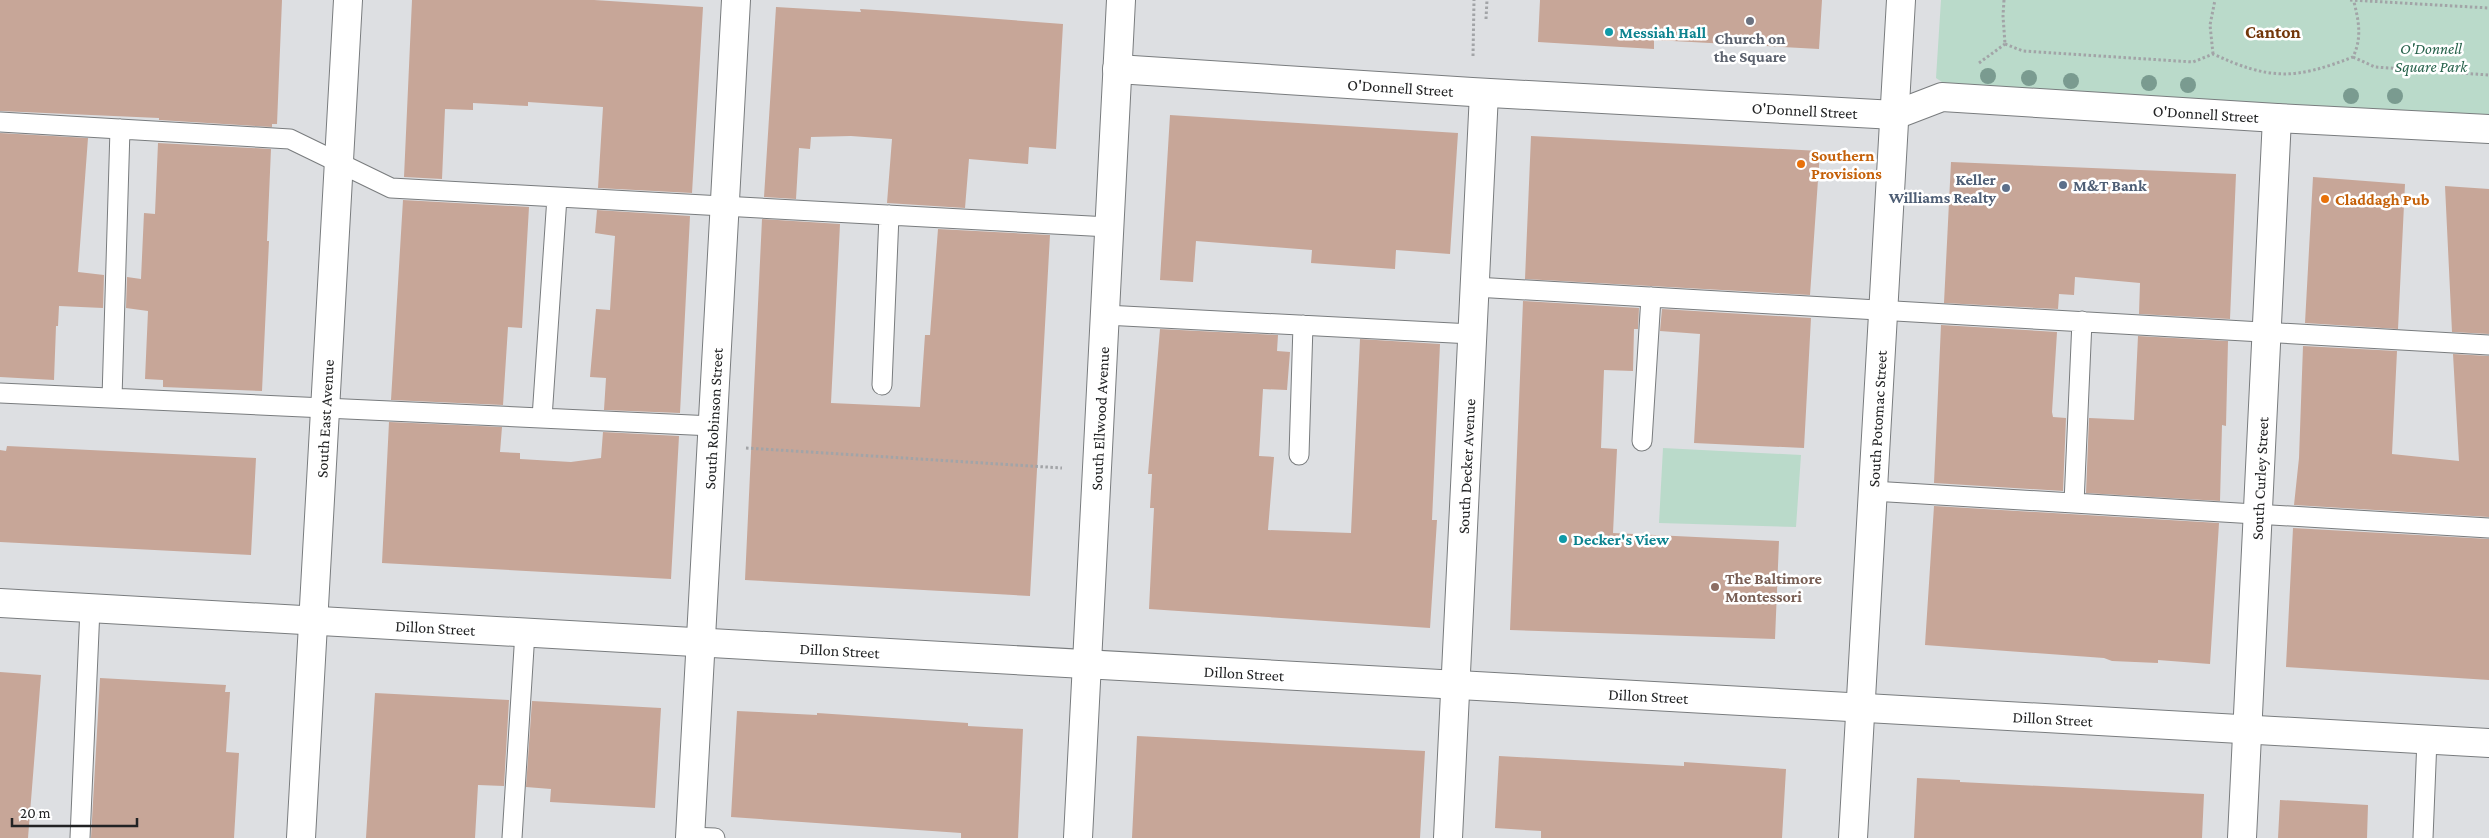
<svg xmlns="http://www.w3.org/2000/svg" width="2489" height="838" font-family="'Crimson Pro',serif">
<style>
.green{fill:#badaca}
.building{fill:#c7a698}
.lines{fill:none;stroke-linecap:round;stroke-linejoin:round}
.lane-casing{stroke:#797c7e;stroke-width:21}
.street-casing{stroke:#797c7e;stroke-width:30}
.secondary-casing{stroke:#797c7e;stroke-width:30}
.path{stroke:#a2a4a7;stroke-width:3;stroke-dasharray:2.5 2.5;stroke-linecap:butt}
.lane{stroke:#fff;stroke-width:19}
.street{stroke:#fff;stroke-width:28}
.secondary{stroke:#fff;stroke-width:28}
.tree{fill:#7a9b90}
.worship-dot{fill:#6b7280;stroke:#fff;stroke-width:2}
.culture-dot{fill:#0f9aa8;stroke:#fff;stroke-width:2}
.food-dot{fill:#e8710a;stroke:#fff;stroke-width:2}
.service-dot{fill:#5c6f8a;stroke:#fff;stroke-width:2}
.education-dot{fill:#8d6e63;stroke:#fff;stroke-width:2}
.labels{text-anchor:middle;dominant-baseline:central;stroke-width:5;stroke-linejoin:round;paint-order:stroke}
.culture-label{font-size:16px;font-weight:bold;fill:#0d838f;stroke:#fff;text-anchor:start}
.worship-label{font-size:16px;font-weight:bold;fill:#5b616d;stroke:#fff}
.park-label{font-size:16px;font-style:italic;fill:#29644d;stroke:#fff}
.street-label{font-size:16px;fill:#222324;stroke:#fff}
.food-label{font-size:16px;font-weight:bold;fill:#c56008;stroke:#fff;text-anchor:start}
.service-label{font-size:16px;font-weight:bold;fill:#4e5e75;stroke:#fff;text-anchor:end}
.education-label{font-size:16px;font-weight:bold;fill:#785e54;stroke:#fff;text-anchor:start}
.neighbourhood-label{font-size:18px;font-weight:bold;fill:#73370a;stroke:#fff}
</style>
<rect width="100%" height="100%" fill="#dddfe2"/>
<!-- green -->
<path class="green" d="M 1941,0 L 2489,0 L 2489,117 L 1951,88 L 1936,78 Z
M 1663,448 L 1801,455 L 1796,527 L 1659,523 Z"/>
<!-- building -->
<path class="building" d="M 0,0 L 282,0 L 277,124 L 272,124 L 272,127 L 159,120 L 159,118 L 0,111 Z
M 412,0 L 594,0 L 703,7 L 692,193 L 598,188 L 603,107 L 528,102 L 528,106 L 473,103 L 473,110 L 445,109 L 442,179 L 404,177 Z
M 1540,0 L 1822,0 L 1819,49 L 1654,40 L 1654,49 L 1538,42 Z
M 776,7 L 861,12 L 860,9 L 892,11 L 1063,24 L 1056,149 L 1029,147 L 1028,164 L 969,159 L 965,208 L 887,203 L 892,139 L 851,136 L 811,137 L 810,149 L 799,148 L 796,199 L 764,197 Z
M 1170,115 L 1458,133 L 1450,254 L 1396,250 L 1395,269 L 1311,263 L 1312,250 L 1196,241 L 1193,282 L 1160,280 Z
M 0,133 L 88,138 L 78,272 L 104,275 L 103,308 L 59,306 L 58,326 L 56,326 L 54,380 L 0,377 Z
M 1531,136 L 1820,151 L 1810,295 L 1525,279 Z
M 158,143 L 271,149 L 267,241 L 269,241 L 262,391 L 163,387 L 163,380 L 145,379 L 148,311 L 126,308 L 127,277 L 141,279 L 144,213 L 155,214 Z
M 1951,162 L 2236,174 L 2230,319 L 2139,314 L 2140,283 L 2075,277 L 2074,295 L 2059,294 L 2058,309 L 1944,303 Z
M 2313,177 L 2405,184 L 2398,329 L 2305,323 Z
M 2445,186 L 2489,189 L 2489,334 L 2452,332 Z
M 403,200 L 529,207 L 522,328 L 508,327 L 503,405 L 391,400 Z
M 597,210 L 690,216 L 680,413 L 604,410 L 606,378 L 590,377 L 596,309 L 610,310 L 615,236 L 595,233 Z
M 762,219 L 840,224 L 831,403 L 920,407 L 925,335 L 930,335 L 938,229 L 1050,235 L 1030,596 L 745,580 Z
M 1523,301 L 1639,308 L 1638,329 L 1634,329 L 1633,371 L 1604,370 L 1601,448 L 1617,449 L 1613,533 L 1779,541 L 1775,639 L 1510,630 Z
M 1662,309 L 1811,318 L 1804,448 L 1694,443 L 1700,334 L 1660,331 Z
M 1941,325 L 2057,332 L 2052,412 L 2053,417 L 2066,418 L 2063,491 L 1934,483 Z
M 1160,329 L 1278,335 L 1277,351 L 1290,352 L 1287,390 L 1263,389 L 1259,456 L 1274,457 L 1268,530 L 1351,533 L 1360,339 L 1440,344 L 1432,520 L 1437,520 L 1430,628 L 1149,609 L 1154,508 L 1150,508 L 1152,474 L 1148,474 Z
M 2138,336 L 2228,341 L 2226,426 L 2222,425 L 2220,501 L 2086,493 L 2089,418 L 2134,420 Z
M 2303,346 L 2397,351 L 2392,454 L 2459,461 L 2453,354 L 2489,356 L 2489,517 L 2294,505 L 2299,458 Z
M 389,422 L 502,427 L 500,452 L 520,453 L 520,459 L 571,462 L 601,458 L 603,432 L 679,436 L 671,579 L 382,563 Z
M 7,446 L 256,458 L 251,555 L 0,542 L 0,450 L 6,451 Z
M 1934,506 L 2219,523 L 2210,664 L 2158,660 L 2158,663 L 2112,661 L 2104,658 L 1925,645 Z
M 2293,528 L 2489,539 L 2489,680 L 2286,667 Z
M 0,672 L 41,675 L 28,838 L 0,838 Z
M 100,678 L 226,685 L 225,692 L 230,692 L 226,752 L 239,753 L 234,838 L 91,838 Z
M 375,693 L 509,700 L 504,786 L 478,785 L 475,838 L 366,838 Z
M 532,701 L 661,708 L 655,808 L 550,802 L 551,789 L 526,787 Z
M 737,711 L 817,715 L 817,713 L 968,723 L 968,726 L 1023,729 L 1018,838 L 961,838 L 961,833 L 731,817 Z
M 1137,736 L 1425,751 L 1420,838 L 1132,838 Z
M 1499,756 L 1684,766 L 1684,762 L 1786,769 L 1782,838 L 1541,838 L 1541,831 L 1495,828 Z
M 1917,778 L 1960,780 L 1960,782 L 2204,794 L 2202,838 L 1914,838 Z
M 2280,800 L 2368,805 L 2367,838 L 2278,838 Z"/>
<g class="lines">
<!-- lane casing -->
<g class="lane-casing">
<path id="lane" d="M 0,122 L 290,139 L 391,188 L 1109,227
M 1475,287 L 2489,345
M 1105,315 L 1472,334
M 882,385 L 889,215
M 0,393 L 713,426
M 112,398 L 120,129
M 542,418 L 557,197
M 1642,441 L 1651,297
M 1299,455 L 1303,325
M 1872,491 L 2489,528
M 2074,503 L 2082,321
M 690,837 L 715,838
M 80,838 L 90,608
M 512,838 L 525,632
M 2423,838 L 2427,739"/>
</g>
<!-- street casing -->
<g class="street-casing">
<g id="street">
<path id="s1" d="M 0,603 L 2489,743"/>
<path id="s2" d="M 690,838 L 736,0"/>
<path id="s3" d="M 1448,838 L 1484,93"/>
<path id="s4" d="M 1853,838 L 1901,0"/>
<path id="s5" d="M 2242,838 L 2277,118"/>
</g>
</g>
<!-- secondary casing -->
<g class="secondary-casing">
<g id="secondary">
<path id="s6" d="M 1117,69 L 1472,92 L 1895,115 L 1942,97 L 2277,118 L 2489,129"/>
<path id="s7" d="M 301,838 L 348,0"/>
<path id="s8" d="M 1078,838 L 1121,0"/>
</g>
</g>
<!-- path -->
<path class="path" d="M 2004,0 L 2003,16 L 2005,44
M 2350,0 L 2489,8
M 1486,19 L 1487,0
M 2005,44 L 2023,51 L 2193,62 L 2213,54 C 2270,80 2294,80 2353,57 C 2362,38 2359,22 2354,2
M 2213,54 L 2210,25 L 2215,0
M 1473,56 L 1474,0
M 2353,57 L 2375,67 L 2489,75
M 1979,63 L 2005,44
M 746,448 L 1062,468"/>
<!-- lane -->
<use href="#lane" class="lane"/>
<!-- street -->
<use href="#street" class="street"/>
<!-- secondary -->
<use href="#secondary" class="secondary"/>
</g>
<!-- trees -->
<g class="tree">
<circle cx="1988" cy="76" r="8"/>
<circle cx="2029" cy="78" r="8"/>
<circle cx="2071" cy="81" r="8"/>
<circle cx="2149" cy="83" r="8"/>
<circle cx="2188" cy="85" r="8"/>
<circle cx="2351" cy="96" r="8"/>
<circle cx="2395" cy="96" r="8"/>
</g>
<!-- markers -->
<circle class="worship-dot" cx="1750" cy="21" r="5"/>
<g class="culture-dot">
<circle cx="1609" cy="32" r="5"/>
<circle cx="1563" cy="539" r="5"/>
</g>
<g class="food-dot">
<circle cx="1801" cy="164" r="5"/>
<circle cx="2325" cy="199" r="5"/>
</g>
<g class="service-dot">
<circle cx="2063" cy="185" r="5"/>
<circle cx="2006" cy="188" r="5"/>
</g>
<circle class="education-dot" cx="1715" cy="587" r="5"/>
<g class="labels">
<!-- culture labels -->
<g class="culture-label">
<text x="1619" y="32">Messiah Hall</text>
<text x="1573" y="539">Decker's View</text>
</g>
<!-- worship labels -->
<g class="worship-label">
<text x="1750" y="38">Church on<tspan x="1750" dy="18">the Square</tspan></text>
</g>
<!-- park labels -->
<g class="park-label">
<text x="2431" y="48">O'Donnell<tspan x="2431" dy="18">Square Park</tspan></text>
</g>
<!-- street labels -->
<g class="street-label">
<text stroke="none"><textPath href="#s6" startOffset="284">O'Donnell Street</textPath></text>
<text stroke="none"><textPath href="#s6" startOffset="689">O'Donnell Street</textPath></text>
<text stroke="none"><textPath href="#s6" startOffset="1094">O'Donnell Street</textPath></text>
<text stroke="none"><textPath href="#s7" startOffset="420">South East Avenue</textPath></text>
<text stroke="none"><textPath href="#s2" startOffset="420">South Robinson Street</textPath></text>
<text stroke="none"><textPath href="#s8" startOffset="420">South Ellwood Avenue</textPath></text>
<text stroke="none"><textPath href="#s4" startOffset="420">South Potomac Street</textPath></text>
<text stroke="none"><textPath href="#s3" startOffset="372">South Decker Avenue</textPath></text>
<text stroke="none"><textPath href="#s5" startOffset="360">South Curley Street</textPath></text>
<text stroke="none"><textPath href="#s1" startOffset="436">Dillon Street</textPath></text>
<text stroke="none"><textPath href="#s1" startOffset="841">Dillon Street</textPath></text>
<text stroke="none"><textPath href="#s1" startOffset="1246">Dillon Street</textPath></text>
<text stroke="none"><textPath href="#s1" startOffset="1651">Dillon Street</textPath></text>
<text stroke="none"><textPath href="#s1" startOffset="2056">Dillon Street</textPath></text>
</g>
<!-- food labels -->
<g class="food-label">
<text x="1811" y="155">Southern<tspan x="1811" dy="18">Provisions</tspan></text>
<text x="2335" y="199">Claddagh Pub</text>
</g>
<!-- service labels -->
<g class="service-label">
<text x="1996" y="179">Keller<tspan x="1996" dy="18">Williams Realty</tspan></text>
<text x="2073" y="185" text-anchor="start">M&amp;T Bank</text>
</g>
<!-- education labels -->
<g class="education-label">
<text x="1725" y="578">The Baltimore<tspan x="1725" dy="18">Montessori</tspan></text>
</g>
<!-- neighbourhood labels -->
<g class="neighbourhood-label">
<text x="2273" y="32">Canton</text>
</g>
</g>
<!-- scale -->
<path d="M12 818v8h125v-8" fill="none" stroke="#222324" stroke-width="2.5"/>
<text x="20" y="818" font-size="15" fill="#222324" stroke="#ffffff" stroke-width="4" paint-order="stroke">20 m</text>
</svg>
